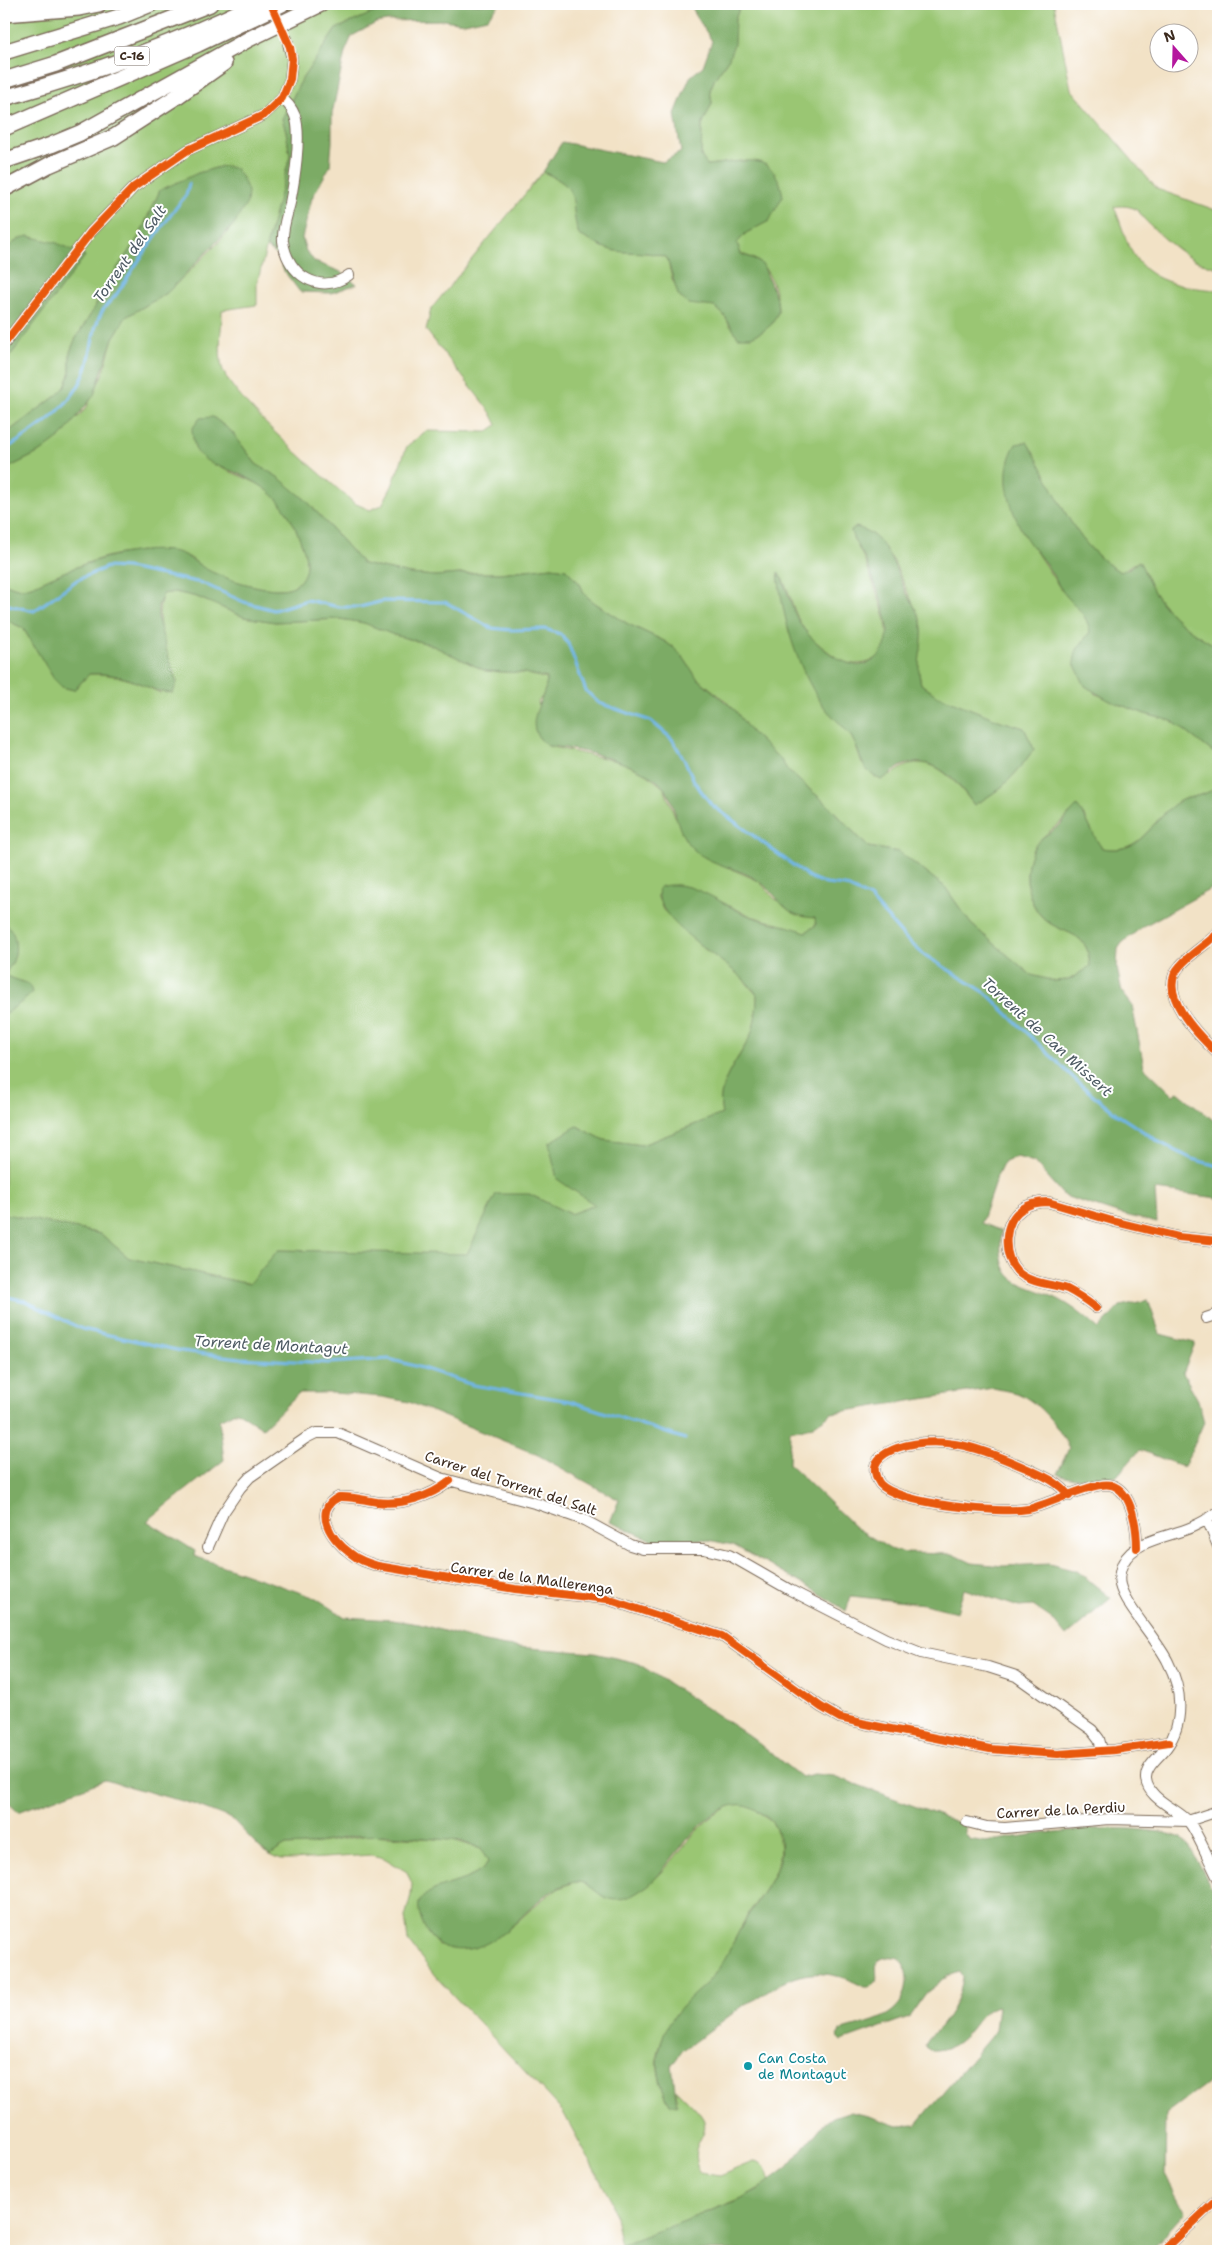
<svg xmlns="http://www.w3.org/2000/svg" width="1222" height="2255" font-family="'Shantell Sans',sans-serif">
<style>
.green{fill:#9ac673;stroke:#6a7848;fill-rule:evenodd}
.forest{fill:#7bab65;stroke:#5b6a42}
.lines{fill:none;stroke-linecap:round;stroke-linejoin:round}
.stream{stroke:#71b6e7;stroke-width:3}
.minor-tunnel{stroke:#cdbda4;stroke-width:10;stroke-dasharray:10 5;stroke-linecap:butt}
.minor-casing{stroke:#7b6a59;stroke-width:12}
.highway-casing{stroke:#7b6a59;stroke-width:18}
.minor{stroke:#fff;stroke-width:10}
.highway{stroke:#fff;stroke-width:15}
.cycleway-casing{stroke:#fff;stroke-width:11}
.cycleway{stroke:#e8590c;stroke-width:8}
.culture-dot{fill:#0f9aa8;stroke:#fff;stroke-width:2}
.labels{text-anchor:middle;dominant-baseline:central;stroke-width:4;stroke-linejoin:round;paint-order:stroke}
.shield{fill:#fff;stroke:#766a62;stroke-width:1}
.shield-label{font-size:12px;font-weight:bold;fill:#3b2a1e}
.street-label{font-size:14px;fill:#3b2a1e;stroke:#fff}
.culture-label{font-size:14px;fill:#0d838f;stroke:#fff;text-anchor:start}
.water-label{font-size:15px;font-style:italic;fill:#4e5b64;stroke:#fff}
</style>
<rect width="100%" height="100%" fill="#fff"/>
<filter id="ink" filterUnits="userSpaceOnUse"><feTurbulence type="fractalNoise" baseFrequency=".02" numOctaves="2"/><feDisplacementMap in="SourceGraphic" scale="10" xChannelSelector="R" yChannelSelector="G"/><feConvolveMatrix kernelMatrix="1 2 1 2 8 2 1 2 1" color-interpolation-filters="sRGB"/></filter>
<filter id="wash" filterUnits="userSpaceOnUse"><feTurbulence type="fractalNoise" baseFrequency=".0096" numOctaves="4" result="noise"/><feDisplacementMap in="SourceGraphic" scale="20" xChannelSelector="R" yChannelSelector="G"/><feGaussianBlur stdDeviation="1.12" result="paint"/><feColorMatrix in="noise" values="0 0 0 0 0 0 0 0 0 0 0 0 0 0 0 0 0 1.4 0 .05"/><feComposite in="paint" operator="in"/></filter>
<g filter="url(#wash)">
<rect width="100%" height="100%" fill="#f2e2c6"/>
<!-- green -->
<path class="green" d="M 4,4 L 393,4 L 336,29 L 302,79 L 282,119 L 286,131 L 290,156 L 257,284 L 257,305 L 222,310 C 222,326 218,351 222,367 C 229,398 326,478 354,503 L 370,510 L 382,505 L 392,486 L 407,446 L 426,431 L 487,432 L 497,425 L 491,413 L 426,330 L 431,309 L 543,172 C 579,186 574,201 580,235 C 593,242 613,251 628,252 C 643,253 653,252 667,258 L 673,282 L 702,305 L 715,307 L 724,315 L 730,326 L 772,324 C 774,320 778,315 778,310 C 778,297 771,274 762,265 C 757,259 748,256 741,254 L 737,243 L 746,233 L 769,221 L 743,161 L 707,165 L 701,156 L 702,126 L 712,103 L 710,90 L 715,78 L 729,58 L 735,19 L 741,4 L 896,4 L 924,7 L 934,4 L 1054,4 L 1071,89 L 1157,189 L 1218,211 L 1218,267 L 1215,267 C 1187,261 1167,241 1147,222 C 1143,219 1141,213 1137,210 C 1131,206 1121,205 1114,207 C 1121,222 1126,244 1135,257 C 1152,284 1189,288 1218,290 L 1218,647 C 1192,633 1170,618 1154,592 C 1148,582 1145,571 1139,561 L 1120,572 C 1068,541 1057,489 1026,442 L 1018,519 L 1023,532 L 1062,591 L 1081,610 L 1088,621 L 1090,632 L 1076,651 L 1096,694 L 1145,714 L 1172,721 L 1218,756 L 1218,787 C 1212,790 1206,794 1200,795 C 1192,798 1186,797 1178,802 C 1149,820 1144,856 1102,848 L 1095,839 L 1085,816 L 1069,814 C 1060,826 1039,836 1033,849 C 1021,874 1027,910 1051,924 C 1062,931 1080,934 1086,947 C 1089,952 1089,960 1090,966 L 1069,980 L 1054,981 L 1031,975 L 971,924 L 945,887 L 899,852 L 868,847 L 827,804 L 788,771 L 781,760 L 751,732 L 726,701 L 697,678 L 683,657 L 674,648 L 664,641 L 628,624 L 595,603 L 585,595 L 580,584 L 566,569 L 552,567 L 500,573 L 473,573 L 435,576 L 410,574 L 363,564 L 307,501 L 256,464 L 232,432 L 213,417 L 197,453 C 220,472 251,476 274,494 C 291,509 322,568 296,585 C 278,597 223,579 205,569 C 198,565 191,556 183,555 C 169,551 152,553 137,553 C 111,552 81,565 57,575 C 46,579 34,587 22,588 C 16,589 9,585 4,583 L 4,470 L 42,451 L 79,416 L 87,407 L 103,373 L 113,338 L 126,317 L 167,293 L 218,243 L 234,224 L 240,214 L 223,166 L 198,173 L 154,201 L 140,235 L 104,287 L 94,309 L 75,340 L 70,352 L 70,375 L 65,387 L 56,396 L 4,435 L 4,364 L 85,256 L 19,239 L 4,250 ZM 872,534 L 893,560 L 921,621 L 922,634 L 918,667 L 921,684 L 936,695 L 1001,721 L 1024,728 L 1034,749 C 1013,777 1005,788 974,805 C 953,778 927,745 892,775 L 862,764 C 858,753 855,740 847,730 C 838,720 828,713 821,702 C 796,663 784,618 778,573 C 790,587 791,608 801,624 C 808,637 822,647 834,656 C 845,664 855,666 869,662 C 902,650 882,608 874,585 C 869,572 865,559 858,547 Z
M 175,592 L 197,597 L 244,617 L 275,622 L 340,619 L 365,623 L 394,635 L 429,644 L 486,671 L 524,673 L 547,679 L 546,691 L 538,702 L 548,746 L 621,762 L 644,772 L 664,788 L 675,816 L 704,857 L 759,881 L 775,899 L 816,918 L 816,925 L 806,932 L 751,916 L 689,887 L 675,885 L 657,895 L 663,910 L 703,948 L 735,970 L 757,995 C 757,1008 756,1026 750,1037 C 737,1062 715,1084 722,1114 L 642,1145 L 604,1140 L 577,1126 L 596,1205 L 570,1214 L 529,1194 L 467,1255 L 279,1250 L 249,1284 L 129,1258 L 101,1234 L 6,1214 L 4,1211 L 4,1015 L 6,1013 L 11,979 L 6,976 C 6,970 10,967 12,962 C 19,948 13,935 6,923 L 4,923 L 4,619 L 23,628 L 54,679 L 62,687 L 74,690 L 89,674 C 115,673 137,681 160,693 L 177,682 C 167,656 152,621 163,594 Z
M 737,1803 C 750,1803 756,1810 766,1818 C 775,1823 777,1831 779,1840 C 784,1872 760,1893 746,1918 C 735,1937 728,1958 714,1975 C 695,1999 673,2009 661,2042 C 653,2064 660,2085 670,2104 L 677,2100 L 676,2089 C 682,2096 702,2113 704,2121 C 709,2138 686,2144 700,2173 L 719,2176 L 755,2161 C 766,2163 767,2172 770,2182 L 742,2198 L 621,2246 L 612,2202 L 563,2112 L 436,1977 L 408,1941 L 405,1917 L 411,1895 L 412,1884 L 407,1872 L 384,1858 L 371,1855 L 292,1860 L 281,1860 L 270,1855 L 284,1846 L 306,1845 L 369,1835 L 453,1840 L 481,1849 L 488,1862 C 481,1876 458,1882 443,1887 L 427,1933 L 438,1945 C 451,1944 489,1941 498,1936 C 525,1920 540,1893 572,1883 C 598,1874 597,1919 642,1889 C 679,1865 690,1821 737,1803 Z"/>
<!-- forest -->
<path class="forest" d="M 393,4 L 500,4 L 487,18 L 465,23 L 443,20 L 387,21 L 376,23 L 352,36 L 345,52 L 332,114 L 332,142 L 330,166 L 312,198 L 302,238 L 306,251 L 315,262 L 339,271 L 357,284 L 331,293 L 300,292 L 284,271 L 277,255 L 266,247 L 290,156 L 286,131 L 282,119 L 302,79 L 336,29 Z
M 691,4 L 741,4 L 735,19 L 734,44 L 729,58 L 715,78 L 710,90 L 712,103 L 702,126 L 701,156 L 707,165 C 744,162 774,148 783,196 L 769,221 L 746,233 L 737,243 L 741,254 L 752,258 L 763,265 L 777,300 L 778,312 L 772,324 L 762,332 L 751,337 L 738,337 L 724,315 L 715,307 L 688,304 L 678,295 L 667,258 C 649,250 634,254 616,251 C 603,249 591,241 579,235 C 567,202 585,189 543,172 L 562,142 L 663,162 L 681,152 L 675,114 L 690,77 L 703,66 L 712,41 L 695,14 Z
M 223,166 L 235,168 L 243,179 L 248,191 L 247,203 L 234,224 L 167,293 L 126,317 L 113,338 L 94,395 L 62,436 L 42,451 L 4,470 L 4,435 L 56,396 L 65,387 L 70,375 L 70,352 L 75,340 L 94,309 L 104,287 L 140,235 L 160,190 L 198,173 Z
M 28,236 L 57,243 L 85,256 L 4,364 L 4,250 L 19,239 Z
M 213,417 L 232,432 L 256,464 L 278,477 L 307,501 L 363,564 L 410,574 L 435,576 L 473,573 L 500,573 L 552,567 L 566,569 L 580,584 L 585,595 L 595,603 L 628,624 L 664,641 L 674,648 L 683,657 L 697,678 L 735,710 L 751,732 L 781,760 L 788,771 L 827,804 L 868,847 L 899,852 L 945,887 L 971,924 L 1031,975 L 1054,981 L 1069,980 L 1090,966 C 1089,960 1089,952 1086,947 C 1080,934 1062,931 1051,924 C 1027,909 1021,873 1033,849 C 1039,837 1053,832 1062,823 C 1067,817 1072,811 1077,806 C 1088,819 1092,835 1102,848 C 1144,856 1149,820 1178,802 C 1186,797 1192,798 1200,795 C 1206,794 1212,790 1218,787 L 1218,885 L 1142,927 L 1122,943 L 1118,949 L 1117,968 L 1122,992 L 1132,1005 L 1144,1067 L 1173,1095 L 1178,1092 L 1218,1124 L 1218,1198 L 1155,1190 L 1157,1223 L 1117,1213 L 1064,1196 L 1034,1162 L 1017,1157 L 1004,1161 L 997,1176 L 981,1223 L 1001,1231 C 998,1288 1017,1279 1058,1299 C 1074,1307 1086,1318 1099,1329 L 1120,1306 L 1148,1300 L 1160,1334 L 1195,1343 L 1183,1373 L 1198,1400 L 1204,1422 L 1184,1467 L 1140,1450 L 1116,1477 L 1074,1478 L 1057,1474 L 1069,1448 C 1058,1426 1040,1403 1017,1393 C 1009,1391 1001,1390 993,1388 L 832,1413 L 813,1426 L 790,1431 L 789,1464 L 855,1527 L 890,1549 L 905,1553 L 953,1554 L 972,1563 L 1003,1566 L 1049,1564 L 1077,1571 L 1111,1598 L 1066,1636 L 1052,1619 L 1033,1606 L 1019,1607 L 964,1589 L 957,1612 L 924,1604 L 851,1596 L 846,1611 L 824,1596 L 733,1545 L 703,1539 L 657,1542 L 610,1522 L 619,1500 L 538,1455 L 409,1402 L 382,1397 L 334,1393 L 299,1393 L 263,1428 L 237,1411 L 219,1420 L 224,1460 L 147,1521 L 195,1551 L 194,1556 L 316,1598 L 345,1617 L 392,1620 L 419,1624 L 476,1640 L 505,1646 L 594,1653 L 637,1663 L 748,1735 L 801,1777 L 814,1774 L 834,1776 L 965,1825 L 965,1833 L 969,1839 L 985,1842 C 1039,1833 1131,1819 1182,1838 L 1192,1851 L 1218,1900 L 1216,2031 L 1218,2075 L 1166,2114 L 1165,2175 L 1185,2212 L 1150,2251 L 623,2251 L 621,2246 L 626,2243 L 736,2201 L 759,2189 L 788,2167 L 822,2126 L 833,2118 L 851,2112 L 869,2116 L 898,2126 L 916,2125 L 991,2036 L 995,2030 L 998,2006 C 974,2008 970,2053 929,2050 L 925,2045 C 928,2037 934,2033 940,2027 C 953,2011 960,1997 963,1977 L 960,1972 L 948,1976 L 926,1993 L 909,2017 L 842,2041 L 837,2036 L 840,2031 C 869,2021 904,2020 907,1981 C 907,1974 905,1965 900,1959 C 895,1955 879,1956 877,1964 C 875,1968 878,1977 876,1982 L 871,1987 L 864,1987 C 839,1973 811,1968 784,1982 C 771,1988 761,1998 747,2003 L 683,2050 L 672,2065 L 677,2106 L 670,2104 C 648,2066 658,2029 689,1999 C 697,1991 707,1984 714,1975 C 727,1958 735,1937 746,1919 C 761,1892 795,1859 774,1825 C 771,1820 766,1817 762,1814 C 722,1778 677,1856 654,1880 C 648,1886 640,1891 633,1895 C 598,1913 595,1875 571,1883 C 562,1886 552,1890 544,1896 C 527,1910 511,1930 491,1941 C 470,1953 441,1955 427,1932 C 423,1925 417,1911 419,1903 C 428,1882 477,1885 488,1862 L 481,1849 L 460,1841 L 390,1835 L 355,1836 L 306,1845 L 284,1846 L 270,1855 L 259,1847 L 232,1819 L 196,1805 L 105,1780 L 18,1812 L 4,1799 L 4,1211 L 6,1214 L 101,1234 L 129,1258 L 249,1284 L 278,1250 L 467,1254 L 496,1194 L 529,1194 L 570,1214 L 595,1205 L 557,1179 L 549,1143 L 577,1126 L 604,1140 L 642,1145 L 722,1114 C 715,1084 737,1063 750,1037 C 755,1026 757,1008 757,995 C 739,964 650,924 659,887 C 692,877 721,905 750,916 C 768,923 788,925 806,932 L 816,925 L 815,918 C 781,916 783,899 760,882 C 740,867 712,867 693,849 C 674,831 678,806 664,788 C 646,764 578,748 548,746 C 518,725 546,703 547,678 L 524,673 L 486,671 L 429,644 L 394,635 L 364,623 L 340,619 L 275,622 L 244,617 L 197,597 L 175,592 L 163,594 L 158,606 L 158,619 L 168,656 L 177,682 L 173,693 C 156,693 144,684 128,679 C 115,675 103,673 89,674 L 74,690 L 62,687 L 54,679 L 23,628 L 4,619 L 4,583 C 9,585 16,589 22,588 C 34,587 46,579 57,575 C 92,560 133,547 171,551 C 185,552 196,564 208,570 C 225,579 283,599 298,583 C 309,572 307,558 302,545 C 288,505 272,487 232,471 C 220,467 208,464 199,454 C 193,448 193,437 192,429 L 200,418 Z
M 1027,442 C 1057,488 1069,542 1120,572 L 1130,568 L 1139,561 C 1145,571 1148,582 1154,592 C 1169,617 1192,633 1218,647 L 1218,756 L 1172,721 L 1145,714 L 1108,700 L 1085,686 L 1074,663 L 1076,651 L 1090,632 C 1087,613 1074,606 1063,592 C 1058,585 1054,576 1049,569 C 1041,556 1029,545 1022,531 C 1008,504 999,471 1016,444 Z
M 856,527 C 887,535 894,567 906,592 C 912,603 920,614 922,627 C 924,647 915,664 921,684 L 936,695 L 1001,721 L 1024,728 L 1034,749 C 1013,777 1005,788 974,805 C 958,783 936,754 904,765 C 896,768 889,776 881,780 C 858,769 863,757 852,738 C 844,725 831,717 822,704 C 796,666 782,617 778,572 C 790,590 791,616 807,633 C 816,643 830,655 843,661 C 867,674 889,654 888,629 C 887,611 870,570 862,553 C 857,545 852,539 851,530 Z
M 4,923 C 16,929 18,949 13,961 C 11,967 6,969 6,976 L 29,984 L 32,992 L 27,998 L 4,1015 Z"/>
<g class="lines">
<!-- stream -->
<path class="stream" d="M 4,450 C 34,431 72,408 85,372 C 93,352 91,329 103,310 C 107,303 114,299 118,292 C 140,259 161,226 186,195 L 189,184
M 4,604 L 34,611 L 77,580 L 107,567 L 127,568 L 202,583 L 244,602 L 274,610 L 307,600 L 339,607 L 360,607 L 383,601 L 445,602 L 491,628 L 511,630 L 545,629 L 560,634 L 568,643 L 586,691 L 599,703 L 651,721 L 672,739 L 685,761 L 695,783 L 712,805 L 809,877 L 826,884 L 845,886 L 870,898 L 904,937 L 923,954 L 986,993 L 1081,1085 L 1118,1115 L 1161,1143 L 1192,1159 L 1218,1166
M 4,1296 L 25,1301 L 82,1329 L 181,1351 L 240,1358 L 329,1363 L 389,1359 L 422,1368 L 473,1385 L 570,1401 L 685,1439"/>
</g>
</g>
<g filter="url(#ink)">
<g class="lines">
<!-- minor-tunnel -->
<path class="minor-tunnel" d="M 271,4 L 287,39"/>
<!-- minor casing -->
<g class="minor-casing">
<path id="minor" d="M 282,98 C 288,104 292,108 295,116 C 302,135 294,183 290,203 C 287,216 282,228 283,241 C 287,275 320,296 349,275
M 4,344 L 91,232 L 134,187 L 188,150 L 264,115 L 282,98 L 290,79 L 292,59 L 287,39
M 1218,933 C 1206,945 1191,953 1180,966 C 1155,993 1199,1036 1218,1054
M 1096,1308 C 1087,1301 1077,1294 1067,1289 C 1052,1284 1028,1283 1017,1271 C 1002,1254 1003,1222 1022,1209 C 1030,1203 1039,1202 1048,1202 L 1116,1222 L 1178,1237 L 1218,1241
M 1206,1318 L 1215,1315 L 1218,1316
M 450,1481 C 430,1497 403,1505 377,1502 C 364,1500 352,1496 339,1497 C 311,1510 332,1540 350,1553 C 358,1560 368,1563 378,1566 L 515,1589 L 607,1599 L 659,1616 L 722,1636 L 821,1707 L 840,1718 L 866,1724 L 990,1749 L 1029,1752 L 1058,1754 L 1115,1750 L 1169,1742
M 1069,1496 C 1059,1482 1043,1476 1028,1469 C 985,1450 944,1433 897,1448 C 889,1451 877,1457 875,1467 C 874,1472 877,1480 880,1484 C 898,1504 1001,1514 1028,1509 C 1048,1505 1094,1481 1111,1485 C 1133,1491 1137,1530 1137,1548
M 1218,1512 C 1210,1518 1201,1523 1192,1527 C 1170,1537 1135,1539 1123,1563 C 1120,1570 1118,1577 1120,1585 C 1125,1606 1157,1639 1168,1662 C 1182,1689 1185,1723 1166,1748 C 1159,1757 1145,1767 1146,1779 C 1148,1799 1176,1808 1188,1821 C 1196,1829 1211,1865 1218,1878
M 1207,1519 L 1218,1546
M 208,1547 L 223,1513 L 240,1488 L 250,1477 L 306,1438 L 316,1433 L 338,1433 L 441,1478 L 538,1504 L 584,1520 L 630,1545 L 643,1549 L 704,1549 L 729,1555 L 790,1590 L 886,1639 L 921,1653 L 988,1667 L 1016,1676 L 1092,1730 L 1099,1739 L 1102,1750
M 967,1822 L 987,1827 L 1005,1828 L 1109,1819 L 1188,1821 L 1218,1811
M 1163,2251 L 1218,2199"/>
</g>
<!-- highway casing -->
<g class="highway-casing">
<path id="highway" d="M 4,14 L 79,8 L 99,4
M 4,52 L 119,17 L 151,4
M 4,80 L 56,64 L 210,4
M 4,98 C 90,74 176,43 256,4
M 4,128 L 198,44 L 282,4
M 4,161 L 51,145 L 80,133 L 249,39 L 321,4
M 4,189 L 49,165 L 114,137 L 179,95 L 224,63"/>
</g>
<!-- minor -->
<use href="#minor" class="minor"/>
<!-- highway -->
<use href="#highway" class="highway"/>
<!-- cycleway casing -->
<g class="cycleway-casing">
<path id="cycleway" d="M 4,344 L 91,232 L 134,187 L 188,150 L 264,115 L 282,98 L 290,79 L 292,59 L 290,47 L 271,4
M 1218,933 C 1206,945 1191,953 1180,966 C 1155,993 1199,1036 1218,1054
M 1096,1308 C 1087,1301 1077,1294 1067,1289 C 1052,1284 1028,1283 1017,1271 C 1002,1254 1003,1222 1022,1209 C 1030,1203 1039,1202 1048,1202 L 1116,1222 L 1178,1237 L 1218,1241
M 450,1481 C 430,1497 403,1505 377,1502 C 364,1500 352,1496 339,1497 C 311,1510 332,1540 350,1553 C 358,1560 368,1563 378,1566 L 515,1589 L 607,1599 L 659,1616 L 722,1636 L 821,1707 L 840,1718 L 866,1724 L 990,1749 L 1029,1752 L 1058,1754 L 1115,1750 L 1169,1742
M 1069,1496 C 1059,1482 1043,1476 1028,1469 C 985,1450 944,1433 897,1448 C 889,1451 877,1457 875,1467 C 874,1472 877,1480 880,1484 C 898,1504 1001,1514 1028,1509 C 1048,1505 1094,1481 1111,1485 C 1133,1491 1137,1530 1137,1548
M 1163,2251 L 1218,2199"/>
</g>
<!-- cycleway -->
<use href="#cycleway" class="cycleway"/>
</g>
</g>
<!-- markers -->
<circle class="culture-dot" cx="748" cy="2066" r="5"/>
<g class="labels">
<!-- shield labels -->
<rect class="shield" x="114.5" y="46.5" width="35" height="19" rx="4"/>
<g class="shield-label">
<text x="132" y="56">C-16</text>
</g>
<!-- street labels -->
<g class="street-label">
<text transform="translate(511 1483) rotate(18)">Carrer del Torrent del Salt</text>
<text transform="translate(532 1578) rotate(8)">Carrer de la Mallerenga</text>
<text transform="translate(1061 1810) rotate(-3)">Carrer de la Perdiu</text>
</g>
<!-- culture labels -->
<g class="culture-label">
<text x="758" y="2058">Can Costa<tspan x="758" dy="16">de Montagut</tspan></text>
</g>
<!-- water labels -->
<g class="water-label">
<text transform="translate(130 254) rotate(-55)">Torrent del Salt</text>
<text transform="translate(1047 1037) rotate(42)">Torrent de Can Missert</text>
<text transform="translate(271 1345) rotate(3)">Torrent de Montagut</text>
</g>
</g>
<!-- margin -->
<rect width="1222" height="2255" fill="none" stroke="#fff" stroke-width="20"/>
<!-- north arrow -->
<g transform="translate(1174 48) rotate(340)"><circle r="24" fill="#ffffff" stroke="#b1aaa5"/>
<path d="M0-4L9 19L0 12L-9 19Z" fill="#b5179e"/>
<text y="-8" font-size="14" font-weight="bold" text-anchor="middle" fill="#3b2a1e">N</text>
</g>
</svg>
